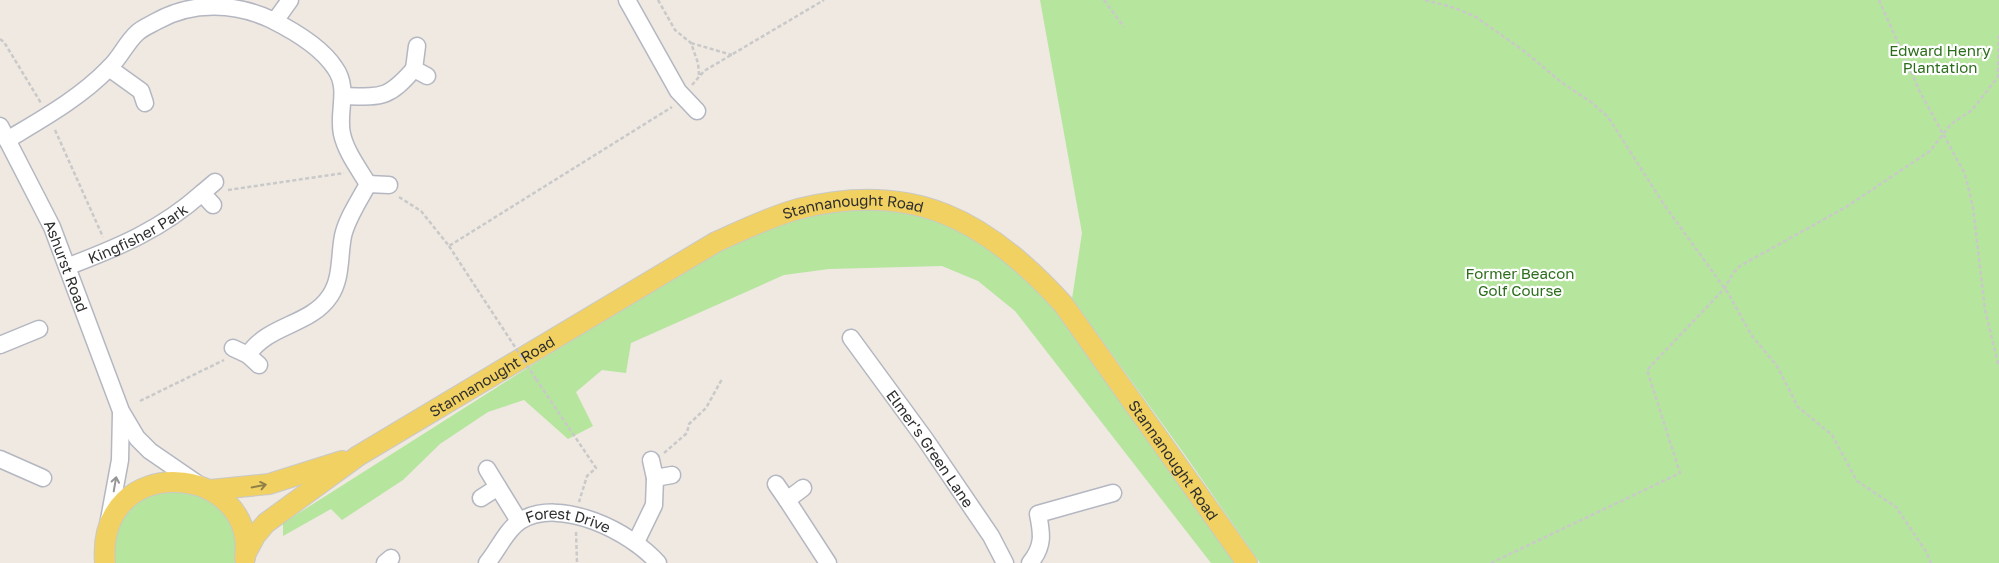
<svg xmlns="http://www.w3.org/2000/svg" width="1999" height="563" font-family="'Golos Text',sans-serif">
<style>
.green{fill:#b6e59e}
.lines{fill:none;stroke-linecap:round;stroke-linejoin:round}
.minor-casing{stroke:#b4b7c1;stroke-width:19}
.major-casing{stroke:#c9c9c9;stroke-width:22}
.path{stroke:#c9c9c9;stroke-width:2.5;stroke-dasharray:4 2.5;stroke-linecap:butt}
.minor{stroke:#fff;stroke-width:16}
.major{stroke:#f2d163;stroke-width:20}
.path-bridge{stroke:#c9c9c9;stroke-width:2.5;stroke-dasharray:4 2.5;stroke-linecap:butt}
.oneway{stroke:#969696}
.oneway2{stroke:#908048}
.labels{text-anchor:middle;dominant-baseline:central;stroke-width:4.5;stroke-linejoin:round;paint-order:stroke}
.park-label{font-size:15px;fill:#2c6e1b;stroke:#fff}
.street-label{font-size:15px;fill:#2e2e2e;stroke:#fff}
</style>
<rect width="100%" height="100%" fill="#efe9e1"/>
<!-- green -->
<path class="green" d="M 1040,0 L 1999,0 L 1999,563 L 1260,563 L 1185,455 L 1072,299 L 1082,233 Z
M 840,207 L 884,207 L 967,226 L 1041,285 L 1242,563 L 1211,563 L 1015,311 L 978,281 L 942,266 L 829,269 L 784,275 L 631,343 L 626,373 L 602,370 L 576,392 L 593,426 L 568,439 L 524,400 L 488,412 L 440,444 L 403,480 L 342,520 L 331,509 L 283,536 L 283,523 L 611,315 L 732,243 L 792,218 Z
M 170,488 L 215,501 L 234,526 L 237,563 L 114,563 C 112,540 119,512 141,498 C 149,493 161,491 170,488 Z"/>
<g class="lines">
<!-- minor casing -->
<g class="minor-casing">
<g id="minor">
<path d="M 627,0 L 678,91 L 697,111"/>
<path d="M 275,21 L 290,0"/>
<path d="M 417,46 L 414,69 L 427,76"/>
<path d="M 109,68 L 141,91 L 145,103"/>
<path d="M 343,96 C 382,97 388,99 414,69"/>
<path id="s1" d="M 0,126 L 52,227 L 121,411 L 137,438 L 150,451 L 198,484"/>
<path d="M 7,140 C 42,119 80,98 109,68 C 120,58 126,43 137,33 C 142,28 150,25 157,21 C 193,1 236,3 272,20 C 294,31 322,48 335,68 C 350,89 337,112 342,134 C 346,152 359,169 368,184 C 359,201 347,218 343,236 C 339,256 342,278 330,296 C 310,326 268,324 248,355"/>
<path d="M 368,184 L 389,185"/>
<path d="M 213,205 L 202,193 L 215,182"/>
<path id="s2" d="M 69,266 C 119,247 162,229 202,193"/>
<path id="s3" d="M 851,338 L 925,439 L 991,536 L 1005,563"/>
<path d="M 0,345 L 39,329"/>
<path d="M 233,348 L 248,355 L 259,365"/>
<path d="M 0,459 L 43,478"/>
<path d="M 651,460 L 655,478 L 672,475"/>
<path d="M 776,484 L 787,500 L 803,488"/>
<path d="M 498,487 L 519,521"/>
<path d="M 481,498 L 498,487 L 487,469"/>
<path d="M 787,500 L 828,563"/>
<path d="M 108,525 L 120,460 L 121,413"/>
<path d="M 636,542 L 654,505 L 655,478"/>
<path d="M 385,563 L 391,558"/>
<path id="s4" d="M 487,563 C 498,550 506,530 520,521 C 560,496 631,532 658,563"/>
<path d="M 1030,563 C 1044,546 1042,534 1038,514 L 1113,493"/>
</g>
</g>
<!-- major casing -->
<g class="major-casing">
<g id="major">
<path d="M 210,490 L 269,484 L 342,461"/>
<path id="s5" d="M 246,553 L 255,536 L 266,523 L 358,456 L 716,242 C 743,230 769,217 798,209 C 913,180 987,220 1063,304 L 1247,563"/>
<path d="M 105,563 C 96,449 257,463 245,558"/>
</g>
</g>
<!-- path -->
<path class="path" d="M 658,0 L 675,30 L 691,43 L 698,63 L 699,75
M 1104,0 L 1124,27
M 1425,0 L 1455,8 L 1476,17 L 1524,51 L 1561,82 L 1591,102 L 1608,117 L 1665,206 L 1728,293 L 1752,336 L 1777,366 L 1798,407 L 1832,435 L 1857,481 L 1896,507 L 1927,553 L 1931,563
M 1879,0 L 1920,92 L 1965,174 L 1973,207 L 1985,310 L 1999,367
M 0,39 L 4,42 L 41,103
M 691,43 L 732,55
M 692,85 L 704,71 L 824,0
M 55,130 L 103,237
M 228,190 L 344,173
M 399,197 L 421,211 L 449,246 L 672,107
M 449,246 L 477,289
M 536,379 L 596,468 L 587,476 L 579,502
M 140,401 L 224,360
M 664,453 L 687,433 L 689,424 L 706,408 L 722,379
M 576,532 L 577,563
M 1491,563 L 1680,473 L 1647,370 L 1725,288 L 1733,273 L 1740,266 L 1846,207 L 1930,151 L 1951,124 L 1972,110 L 1998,77 L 1999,33"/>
<!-- minor -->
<use href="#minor" class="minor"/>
<!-- major -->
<use href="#major" class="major"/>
<!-- path-bridge -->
<path class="path-bridge" d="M 477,289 L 536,379"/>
</g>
<!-- one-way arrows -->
<defs><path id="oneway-shaft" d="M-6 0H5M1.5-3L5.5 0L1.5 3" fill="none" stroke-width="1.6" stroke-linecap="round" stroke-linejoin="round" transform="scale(1.25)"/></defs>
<use class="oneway" href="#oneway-shaft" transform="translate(115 484) rotate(-80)"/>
<use class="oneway2" href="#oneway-shaft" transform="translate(259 486) rotate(-11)"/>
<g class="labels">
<!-- park labels -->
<g class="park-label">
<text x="1940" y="50">Edward Henry<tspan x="1940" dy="17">Plantation</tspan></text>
<text x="1520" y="273">Former Beacon<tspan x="1520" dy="17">Golf Course</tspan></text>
</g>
<!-- street labels -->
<g class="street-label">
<text stroke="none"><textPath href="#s5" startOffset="711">Stannanought Road</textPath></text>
<text stroke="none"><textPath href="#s2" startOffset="76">Kingfisher Park</textPath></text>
<text stroke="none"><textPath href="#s1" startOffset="155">Ashurst Road</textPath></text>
<text stroke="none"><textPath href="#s5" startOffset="306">Stannanought Road</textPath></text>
<text stroke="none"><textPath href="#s3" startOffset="136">Elmer's Green Lane</textPath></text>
<text stroke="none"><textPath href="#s5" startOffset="1146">Stannanought Road</textPath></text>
<text stroke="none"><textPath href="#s4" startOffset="104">Forest Drive</textPath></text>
</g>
</g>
</svg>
